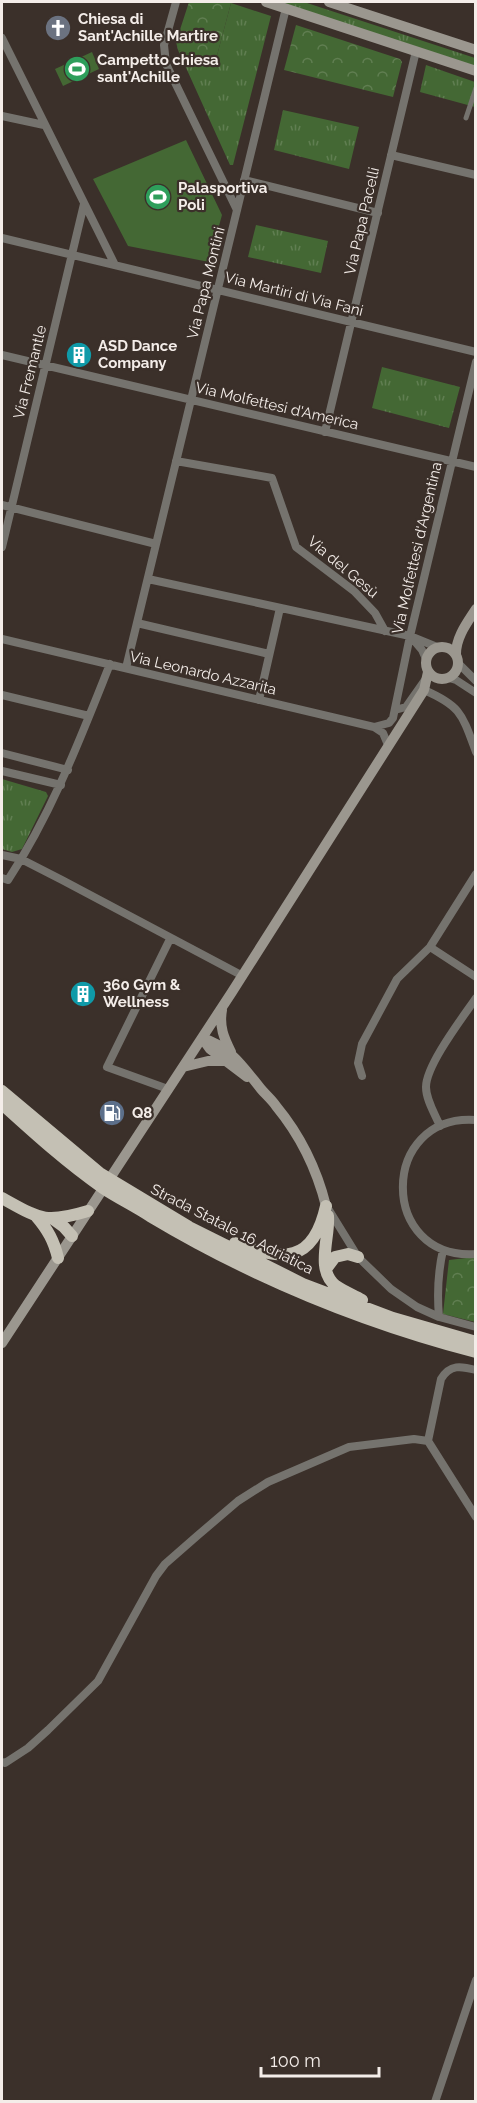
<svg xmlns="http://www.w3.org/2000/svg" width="477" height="2103" font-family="Raleway,sans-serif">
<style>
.grass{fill:url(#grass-tufts)}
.forest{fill:url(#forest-crowns)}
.garden{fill:#446834}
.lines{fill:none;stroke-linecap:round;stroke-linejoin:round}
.pedestrian{stroke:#75736e;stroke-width:5}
.minor{stroke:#75736e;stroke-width:8}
.secondary{stroke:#9b978f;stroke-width:10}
.trunk{stroke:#c4c0b4;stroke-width:12}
.labels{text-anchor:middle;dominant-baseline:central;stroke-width:4.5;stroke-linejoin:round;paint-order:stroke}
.poi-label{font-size:15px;font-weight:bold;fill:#f4ede9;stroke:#3b302a;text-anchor:start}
.street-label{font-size:15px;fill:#f4ede9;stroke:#3b302a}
</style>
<defs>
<pattern id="grass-tufts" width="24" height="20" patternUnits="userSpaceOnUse" patternTransform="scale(1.5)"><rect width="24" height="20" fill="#446834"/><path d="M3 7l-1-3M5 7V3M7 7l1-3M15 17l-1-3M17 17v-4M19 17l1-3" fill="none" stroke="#607e51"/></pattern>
<pattern id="forest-crowns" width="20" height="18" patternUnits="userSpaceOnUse" patternTransform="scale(1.5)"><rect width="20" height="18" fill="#446834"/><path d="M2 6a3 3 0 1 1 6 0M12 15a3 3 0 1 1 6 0" fill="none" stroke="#607e51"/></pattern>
</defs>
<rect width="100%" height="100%" fill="#3b302a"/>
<!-- grass -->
<path class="grass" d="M 284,2 L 304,2 L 475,58 L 475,66 L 285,4 Z
M 231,3 L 271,16 L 233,165 L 230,165 L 178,50 L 215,63 Z
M 426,65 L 475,82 L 475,107 L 420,92 Z
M 283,110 L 359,127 L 349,169 L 274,150 Z
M 256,225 L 328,241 L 321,273 L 248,257 Z
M 382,367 L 460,387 L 449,428 L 372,408 Z
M 2,779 L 46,792 L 48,796 L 22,849 L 12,852 L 2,849 Z"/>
<!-- forest -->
<path class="forest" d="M 189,2 L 225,2 L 231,3 L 215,63 L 178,50 L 176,42 Z
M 296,25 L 400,59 L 402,62 L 393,97 L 284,70 Z
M 475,1257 L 475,1322 L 443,1314 L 449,1260 Z"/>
<!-- garden -->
<path class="garden" d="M 92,52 L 99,69 L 63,86 L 55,69 Z
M 186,140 L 222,215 L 209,262 L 128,246 L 93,179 Z"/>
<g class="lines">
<!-- pedestrian -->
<path class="pedestrian" d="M 466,118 L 476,88"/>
<!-- minor -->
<path class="minor" d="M 176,2 L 164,45 L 166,64 L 237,210
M 2,38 L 115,265
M 2,116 L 44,125
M 391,155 L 476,175
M 244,180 L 378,213
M 2,238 L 476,352
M 2,355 L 476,467
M 325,432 L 416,51
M 176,461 L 272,478 L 296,547 L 354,591 L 375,613 L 385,631
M 2,505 L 156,544
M 2,547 L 84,204
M 148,579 L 410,636 L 437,647
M 137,623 L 269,654
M 411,637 L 422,650 L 426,659
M 2,639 L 374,727 L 383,733 L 388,745
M 458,663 L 476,681
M 126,668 L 286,8
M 449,678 L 456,680 L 476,693
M 424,690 C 461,706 462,714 476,752
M 2,695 L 89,716
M 259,700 L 280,608
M 395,710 L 406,707 L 425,680
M 374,727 L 389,723 L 393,718 L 410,636 L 476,362
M 2,753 L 68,770
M 2,771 L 61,785
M 2,855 L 21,859 L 62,880 L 243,976
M 2,878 L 8,880 C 52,813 80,739 110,664
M 430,947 L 476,977
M 362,1076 L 358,1063 L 362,1044 L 397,979 L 430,947 L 476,874
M 168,1089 L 107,1067 L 170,939
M 476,1120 C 379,1113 378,1261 476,1254
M 440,1126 C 435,1114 426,1100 426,1087 C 426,1065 463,1017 476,998
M 329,1210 L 358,1257 L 391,1289 L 417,1307 L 439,1317 L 476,1327
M 439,1317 C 437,1294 438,1272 443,1250
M 428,1441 L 441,1379 C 450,1364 461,1366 476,1370
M 428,1441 L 476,1517
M 2,1762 L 5,1763 L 28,1748 L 48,1730 L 98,1681 L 156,1576 L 165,1564 L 197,1536 L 238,1501 L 268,1482 L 349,1447 L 414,1439 L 428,1441
M 435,2102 L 476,1980"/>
<!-- secondary -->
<path class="secondary" d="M 266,2 L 476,71
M 329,2 L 476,50
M426 663a16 16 0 1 1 32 0a16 16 0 1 1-32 0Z
M 456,654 C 456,637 467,623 476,609
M 222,1010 C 219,1027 224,1038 231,1052
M 202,1038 C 230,1046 244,1068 261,1089 C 266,1095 272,1100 276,1106 C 300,1135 317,1170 326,1206
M 202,1038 L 210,1049 L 247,1077
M 183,1067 L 208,1061 L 225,1061
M 2,1343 L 232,992 L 424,690 L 428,672"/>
<!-- trunk -->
<path class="trunk" d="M 2,1091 L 101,1174 L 189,1227 L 303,1284 L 393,1318 L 476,1342
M 2,1104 C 34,1133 67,1163 103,1188 C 118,1198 135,1206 150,1216 C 252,1277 361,1322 476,1352
M 2,1198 C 40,1219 45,1224 88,1211
M 36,1216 C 48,1230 54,1241 58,1258
M 328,1216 C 330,1237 315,1270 336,1286 C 343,1291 353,1295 362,1300
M 53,1219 L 64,1227 L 72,1236
M 235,1243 C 283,1261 313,1264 326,1206
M 326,1269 L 335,1257 L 348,1254 L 358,1257"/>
</g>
<!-- icons -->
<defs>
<g id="church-disc" transform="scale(1.35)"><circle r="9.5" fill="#6b7280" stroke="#3b302a"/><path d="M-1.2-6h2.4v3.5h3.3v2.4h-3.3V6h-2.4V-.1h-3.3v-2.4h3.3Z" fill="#fff"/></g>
<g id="stadium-disc" transform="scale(1.35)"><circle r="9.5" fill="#2e9e5b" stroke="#3b302a"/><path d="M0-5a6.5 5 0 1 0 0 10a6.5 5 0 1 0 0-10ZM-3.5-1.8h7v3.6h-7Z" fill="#fff"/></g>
<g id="building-disc" transform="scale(1.35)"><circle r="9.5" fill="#0f9aa8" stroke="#3b302a"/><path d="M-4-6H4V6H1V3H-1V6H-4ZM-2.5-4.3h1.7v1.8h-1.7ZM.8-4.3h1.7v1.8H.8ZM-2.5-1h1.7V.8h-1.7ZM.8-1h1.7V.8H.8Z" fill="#fff"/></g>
<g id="fuel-disc" transform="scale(1.35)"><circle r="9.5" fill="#5c6f8a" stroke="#3b302a"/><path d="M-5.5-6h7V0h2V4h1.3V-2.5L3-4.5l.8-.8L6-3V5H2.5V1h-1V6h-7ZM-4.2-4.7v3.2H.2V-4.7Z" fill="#fff"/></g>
</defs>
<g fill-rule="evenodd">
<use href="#church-disc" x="58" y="28"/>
<use href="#stadium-disc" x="77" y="69"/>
<use href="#stadium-disc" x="158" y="197"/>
<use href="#building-disc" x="79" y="355"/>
<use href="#building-disc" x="83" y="994"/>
<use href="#fuel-disc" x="112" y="1113"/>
</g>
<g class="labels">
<!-- poi labels -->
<g class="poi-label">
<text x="78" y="19">Chiesa di<tspan x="78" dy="17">Sant'Achille Martire</tspan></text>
<text x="97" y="60">Campetto chiesa<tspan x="97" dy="17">sant'Achille</tspan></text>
<text x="178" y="188">Palasportiva<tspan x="178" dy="17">Poli</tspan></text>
<text x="98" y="346">ASD Dance<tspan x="98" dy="17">Company</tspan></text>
<text x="103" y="985">360 Gym &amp;<tspan x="103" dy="17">Wellness</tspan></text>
<text x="132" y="1113">Q8</text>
</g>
<!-- street labels -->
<g class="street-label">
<text transform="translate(362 221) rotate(-77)">Via Papa Pacelli</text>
<text transform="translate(206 283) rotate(-76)">Via Papa Montini</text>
<text transform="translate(294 294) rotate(14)">Via Martiri di Via Fani</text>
<text transform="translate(30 372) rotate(-76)">Via Fremantle</text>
<text transform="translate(277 406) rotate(13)">Via Molfettesi d'America</text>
<text transform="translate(417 548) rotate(-77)">Via Molfettesi d'Argentina</text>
<text transform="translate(343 567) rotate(40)">Via del Gesù</text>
<text transform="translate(203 673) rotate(13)">Via Leonardo Azzarita</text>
<text transform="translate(232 1229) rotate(27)">Strada Statale 16 Adriatica</text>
</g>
</g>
<!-- border -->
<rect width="477" height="2103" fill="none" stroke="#f4ede9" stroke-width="6"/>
<!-- scale -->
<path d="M261 2067v9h118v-9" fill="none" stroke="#f4ede9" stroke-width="3"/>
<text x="270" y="2067" font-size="18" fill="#f4ede9" stroke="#3b302a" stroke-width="4.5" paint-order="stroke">100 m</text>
</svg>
